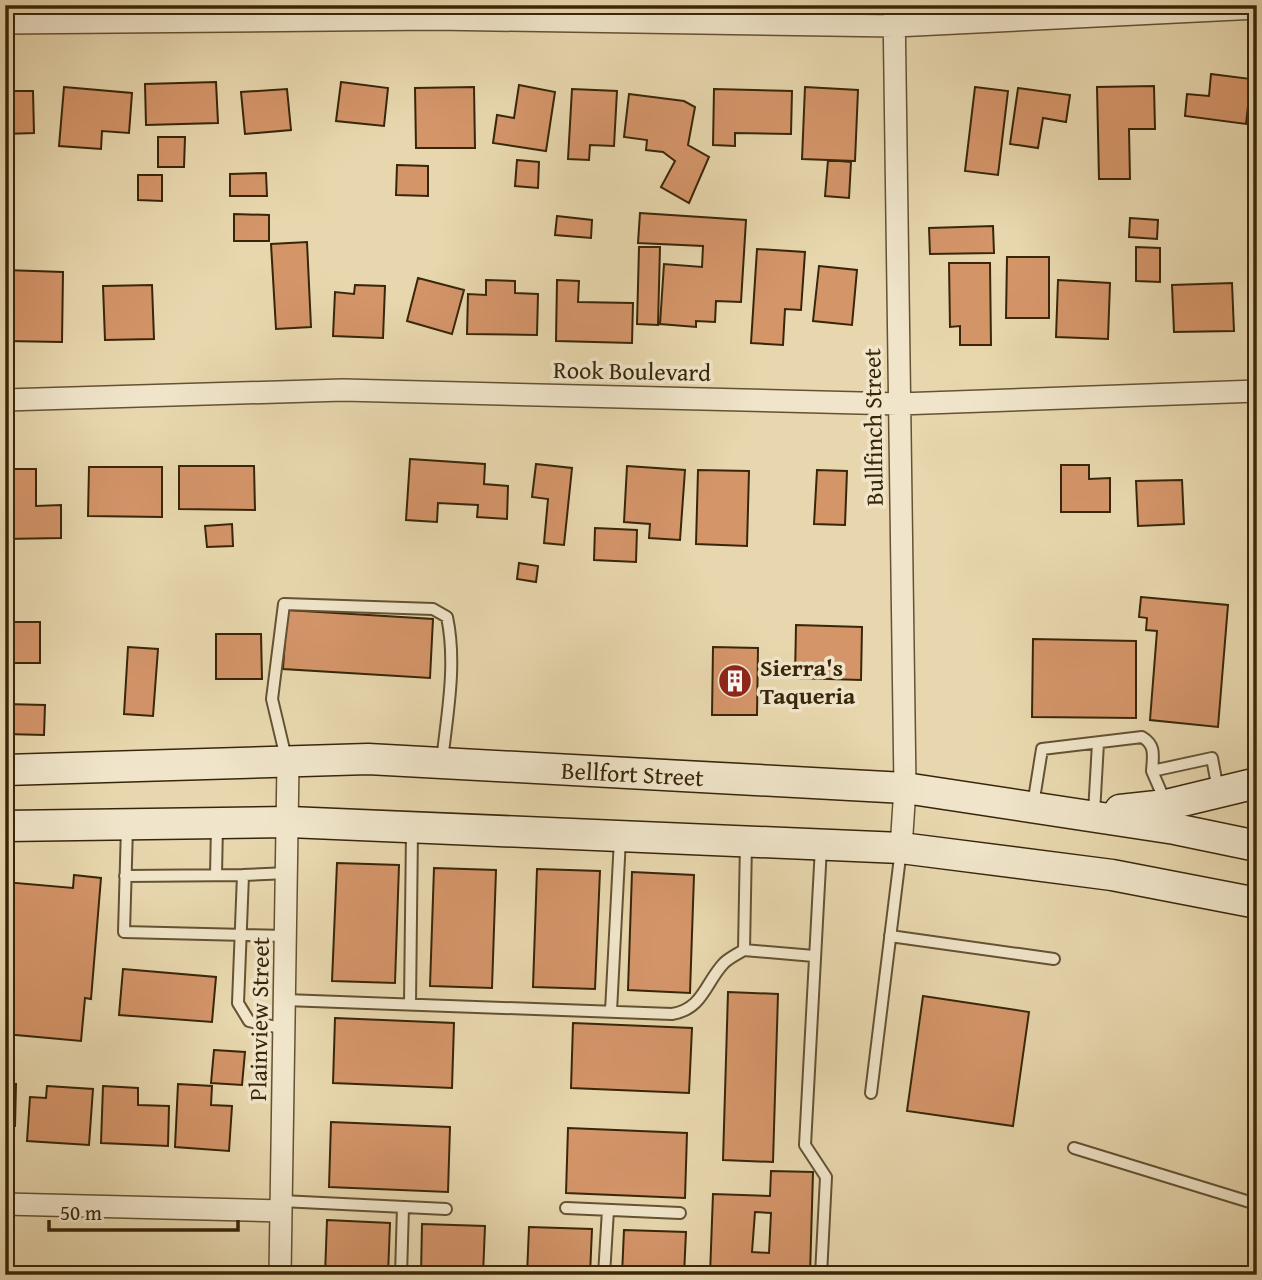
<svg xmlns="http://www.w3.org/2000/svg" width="1262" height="1280" font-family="'Gentium Book Plus',serif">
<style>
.building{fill:#d49569;stroke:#382609;stroke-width:2;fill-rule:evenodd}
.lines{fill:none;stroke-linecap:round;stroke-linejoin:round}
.lane-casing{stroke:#645232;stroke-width:14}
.street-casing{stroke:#645232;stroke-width:24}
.secondary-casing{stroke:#382609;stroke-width:33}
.lane{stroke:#f0e5ca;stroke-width:10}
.street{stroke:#f0e5ca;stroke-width:21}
.secondary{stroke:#f0e5ca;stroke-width:30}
.labels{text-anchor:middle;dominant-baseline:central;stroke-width:7;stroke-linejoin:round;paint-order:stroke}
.street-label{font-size:24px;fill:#382609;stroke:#f0e5ca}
.poi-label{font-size:24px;font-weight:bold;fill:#382609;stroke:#f0e5ca;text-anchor:start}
</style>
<rect width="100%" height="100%" fill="#e8d7ae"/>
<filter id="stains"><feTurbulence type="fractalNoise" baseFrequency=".00286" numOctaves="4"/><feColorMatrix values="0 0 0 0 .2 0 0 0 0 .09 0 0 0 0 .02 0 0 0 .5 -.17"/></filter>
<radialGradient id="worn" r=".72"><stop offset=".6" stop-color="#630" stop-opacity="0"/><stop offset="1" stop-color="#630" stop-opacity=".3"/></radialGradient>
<!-- building -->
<path class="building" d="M 1211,74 L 1251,79 L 1246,124 L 1185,116 L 1187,94 L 1209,96 Z
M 216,82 L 218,123 L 146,125 L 145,84 Z
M 341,82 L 388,88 L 384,126 L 336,121 Z
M 519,85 L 555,92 L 546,151 L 493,143 L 497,115 L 514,118 Z
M 1154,86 L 1155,129 L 1129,129 L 1130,179 L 1099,179 L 1097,87 Z
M 64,87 L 132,93 L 129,133 L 102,131 L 101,149 L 59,146 Z
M 474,87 L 475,148 L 416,148 L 415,88 Z
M 805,87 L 858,90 L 855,161 L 802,159 Z
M 975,87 L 1008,91 L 998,175 L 965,171 Z
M 1018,88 L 1070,95 L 1066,122 L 1043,118 L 1038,148 L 1010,144 Z
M 287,89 L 291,130 L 245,134 L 241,92 Z
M 572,89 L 617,91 L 614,146 L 590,145 L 589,160 L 568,159 Z
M 714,89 L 792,91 L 791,134 L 735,133 L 735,146 L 713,145 Z
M 5,91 L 33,91 L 34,133 L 5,134 Z
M 629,94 L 684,101 L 695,107 L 688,145 L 709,157 L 689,203 L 661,187 L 675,161 L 663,152 L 646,150 L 647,140 L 624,137 Z
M 158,137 L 185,137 L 184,167 L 158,167 Z
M 517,160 L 539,162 L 538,188 L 515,186 Z
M 828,160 L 851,162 L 849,198 L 825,196 Z
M 397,165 L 428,166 L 428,196 L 396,195 Z
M 266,173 L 267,196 L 230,196 L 230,174 Z
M 138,175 L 162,175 L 162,201 L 138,200 Z
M 640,213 L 746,220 L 741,302 L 716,301 L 715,322 L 696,321 L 696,327 L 660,324 L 664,264 L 702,267 L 703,246 L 638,243 Z
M 234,214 L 269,215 L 269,241 L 234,241 Z
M 557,216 L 592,220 L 591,238 L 555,235 Z
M 1130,218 L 1158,220 L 1157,239 L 1129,237 Z
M 993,226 L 994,253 L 930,254 L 929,228 Z
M 307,242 L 311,327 L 276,329 L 271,244 Z
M 639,247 L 660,247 L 658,325 L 637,324 Z
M 1136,247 L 1160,248 L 1160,282 L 1136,281 Z
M 757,249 L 805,252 L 801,310 L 785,309 L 783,345 L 751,343 Z
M 1007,257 L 1049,257 L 1049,318 L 1006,318 Z
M 949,263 L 990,263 L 991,345 L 960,345 L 960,326 L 950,327 Z
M 819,266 L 857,270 L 852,325 L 813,321 Z
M 5,270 L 63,272 L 62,342 L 5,341 Z
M 418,278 L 464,290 L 452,334 L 407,321 Z
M 486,280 L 515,281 L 515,293 L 538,294 L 537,335 L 467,334 L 468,294 L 486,295 Z
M 557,280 L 579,281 L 578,302 L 633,303 L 632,343 L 556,341 Z
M 1058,280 L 1110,283 L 1108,339 L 1056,337 Z
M 1232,283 L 1234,331 L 1174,332 L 1172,285 Z
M 152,285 L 154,339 L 105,340 L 103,286 Z
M 355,285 L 385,286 L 383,338 L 333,336 L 335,292 L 354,294 Z
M 410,459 L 485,464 L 484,484 L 508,486 L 507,519 L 477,517 L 478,505 L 438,503 L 437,522 L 406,520 Z
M 536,464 L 572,468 L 564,545 L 544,543 L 548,499 L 532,497 Z
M 1061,465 L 1089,465 L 1089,479 L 1110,478 L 1110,512 L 1061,512 Z
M 179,466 L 254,466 L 255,510 L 179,509 Z
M 627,466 L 685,470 L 680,540 L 649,538 L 650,524 L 624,522 Z
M 89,467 L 162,467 L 162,517 L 88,516 Z
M 5,469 L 36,469 L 36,506 L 61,505 L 61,538 L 5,539 Z
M 698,470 L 749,471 L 747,546 L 696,544 Z
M 817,470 L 847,471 L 845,525 L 814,524 Z
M 1182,480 L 1184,524 L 1138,526 L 1136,481 Z
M 232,524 L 233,546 L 207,547 L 205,526 Z
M 595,528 L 637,530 L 636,562 L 594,560 Z
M 519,563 L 538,566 L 536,582 L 517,579 Z
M 1141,597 L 1228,605 L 1218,727 L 1150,720 L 1157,631 L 1146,630 L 1147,618 L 1139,617 Z
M 287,610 L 433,619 L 430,678 L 283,669 Z
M 5,622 L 40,622 L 40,663 L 5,663 Z
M 796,625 L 862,627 L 861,680 L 795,678 Z
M 216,634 L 261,634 L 262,679 L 216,679 Z
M 1033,639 L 1136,641 L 1136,718 L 1032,717 Z
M 128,647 L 158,649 L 153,716 L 124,714 Z
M 713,647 L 758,648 L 757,715 L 712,715 Z
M 5,704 L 45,705 L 44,735 L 5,734 Z
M 337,863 L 399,865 L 395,983 L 332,981 Z
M 434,868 L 496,870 L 492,988 L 430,986 Z
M 537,869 L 600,871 L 595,989 L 533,987 Z
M 632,872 L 694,875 L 690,993 L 628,990 Z
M 74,875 L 101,878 L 91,999 L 85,998 L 81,1041 L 5,1034 L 5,882 L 73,888 Z
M 123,969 L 216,977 L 212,1022 L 119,1015 Z
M 728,992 L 778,994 L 773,1162 L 723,1160 Z
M 923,996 L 1029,1012 L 1013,1126 L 907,1111 Z
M 335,1018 L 454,1023 L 452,1088 L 333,1083 Z
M 573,1023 L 692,1028 L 689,1093 L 571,1088 Z
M 214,1050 L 245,1052 L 242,1085 L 211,1083 Z
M 5,1083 L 16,1084 L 15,1126 L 5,1125 Z
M 178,1084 L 212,1086 L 211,1105 L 232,1106 L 229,1151 L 175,1147 Z
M 47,1086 L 93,1089 L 89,1145 L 27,1141 L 30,1097 L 46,1098 Z
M 103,1086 L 138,1088 L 138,1105 L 169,1106 L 168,1146 L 101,1143 Z
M 331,1122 L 450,1127 L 448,1192 L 329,1187 Z
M 568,1128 L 687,1133 L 685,1198 L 566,1193 Z
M 771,1171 L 813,1172 L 810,1275 L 767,1275 L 768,1268 L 753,1268 L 753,1275 L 710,1275 L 713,1194 L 770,1196 ZM 755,1212 L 771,1213 L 769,1253 L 752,1252 Z
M 327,1220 L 390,1223 L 388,1275 L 325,1275 Z
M 422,1224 L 485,1226 L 483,1275 L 421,1275 Z
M 529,1227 L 592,1229 L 590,1275 L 527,1275 Z
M 624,1230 L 686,1232 L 684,1275 L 622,1275 Z
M 26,1267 L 56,1269 L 56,1275 L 25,1275 Z"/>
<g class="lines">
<!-- lane casing -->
<g class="lane-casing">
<path id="lane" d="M 286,758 L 272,699 L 284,604 L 433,609 L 447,617 C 457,664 447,715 442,761
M 1165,801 L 1152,771 L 1212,758 L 1218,790
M 1033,805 L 1042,749 L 1142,737 C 1156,745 1153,756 1152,771
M 1094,813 L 1098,743
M 127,827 L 124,932 L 287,936
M 746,842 L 744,950 L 814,956
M 821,847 L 805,1145 L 826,1177 L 821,1275
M 216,875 L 217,825
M 243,875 L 288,873
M 125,876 L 243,875 L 238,1003 L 249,1021 L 285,1029
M 890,936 L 1054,959
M 285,1000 L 672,1014 C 703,1009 705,983 724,963 C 729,958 737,954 744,950
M 410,1003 L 412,830
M 611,1011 L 620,839
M 871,1093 L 901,849
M 1074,1148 L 1253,1203 L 1257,1185
M 281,1201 L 446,1209
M 566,1208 L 680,1213
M 401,1275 L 403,1207
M 604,1275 L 608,1210"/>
</g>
<!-- street casing -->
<g class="street-casing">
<path id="street" d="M 894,5 L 905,788 L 901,848
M 5,23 L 435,19 L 895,26 L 1257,8
M 5,400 L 343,390 L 899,404 L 1257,391
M 5,1204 L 281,1211
M 280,1275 L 288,764"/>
</g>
<!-- secondary casing -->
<g class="secondary-casing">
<g id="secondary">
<path id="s1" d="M 5,770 L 368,759 L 905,788 L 1175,829 L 1257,846"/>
<path d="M 1120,810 L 1166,805 L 1257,783"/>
<path d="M 5,826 L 289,822 L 901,848 L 1112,875 L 1257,903"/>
</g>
</g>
<!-- lane -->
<use href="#lane" class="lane"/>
<!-- street -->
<use href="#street" class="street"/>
<!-- secondary -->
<use href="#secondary" class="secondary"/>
</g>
<!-- icons -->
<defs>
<g id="building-disc" transform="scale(1.75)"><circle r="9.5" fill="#8f2418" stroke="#f0e5ca"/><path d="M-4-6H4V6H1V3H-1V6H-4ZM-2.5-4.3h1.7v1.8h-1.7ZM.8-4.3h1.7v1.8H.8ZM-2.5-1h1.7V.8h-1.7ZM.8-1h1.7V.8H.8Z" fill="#fff"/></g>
</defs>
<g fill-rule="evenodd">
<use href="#building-disc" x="735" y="681"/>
</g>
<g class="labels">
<!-- street labels -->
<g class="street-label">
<text transform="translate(632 371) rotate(1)">Rook Boulevard</text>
<text transform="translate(873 427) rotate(-91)">Bullfinch Street</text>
<text stroke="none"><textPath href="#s1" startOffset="628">Bellfort Street</textPath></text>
<text transform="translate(259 1019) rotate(-89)">Plainview Street</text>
</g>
<!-- poi labels -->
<g class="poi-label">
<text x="760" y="667">Sierra's<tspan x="760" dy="28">Taqueria</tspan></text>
</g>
</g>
<!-- margin -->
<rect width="1262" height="1280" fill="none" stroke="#e8d7ae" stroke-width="28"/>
<rect x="7" y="7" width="1248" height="1266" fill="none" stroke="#382609" stroke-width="3.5"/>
<rect x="14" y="14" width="1234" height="1252" fill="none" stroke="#382609" stroke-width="2"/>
<!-- scale -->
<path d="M49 1220v10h189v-10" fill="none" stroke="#382609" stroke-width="3.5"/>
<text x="60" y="1220" font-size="21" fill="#382609" stroke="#f0e5ca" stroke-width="5" paint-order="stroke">50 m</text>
<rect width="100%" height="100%" filter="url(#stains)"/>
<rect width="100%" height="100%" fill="url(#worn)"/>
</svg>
